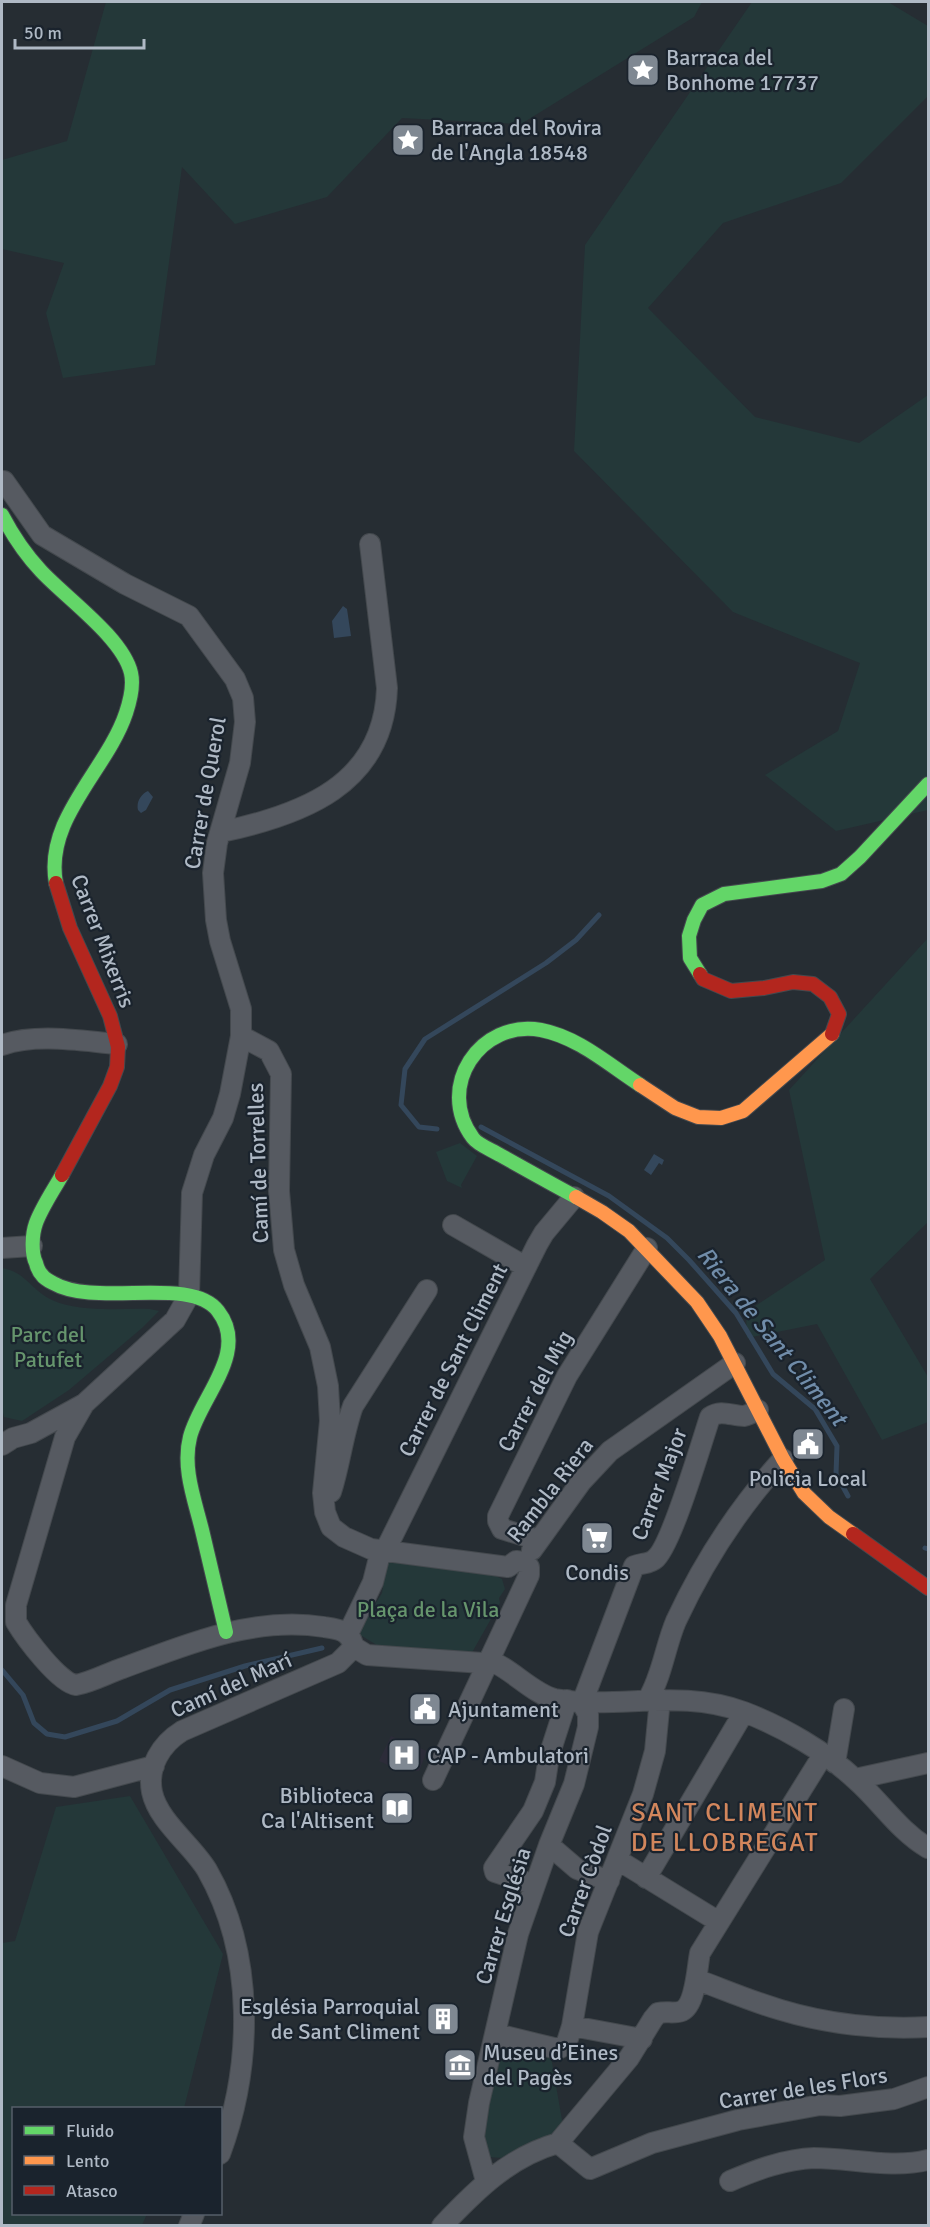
<svg xmlns="http://www.w3.org/2000/svg" width="930" height="2227" font-family="Signika,sans-serif">
<style>
.medical{fill:#2c2c39}
.green{fill:#243839}
.water{fill:#34475b}
.lines{fill:none;stroke-linecap:round;stroke-linejoin:round}
.stream{stroke:#34475b;stroke-width:5}
.street-casing{stroke:#44494e;stroke-width:22}
.fast-casing{stroke:#44494e;stroke-width:16}
.slow-casing{stroke:#44494e;stroke-width:16}
.jam-casing{stroke:#44494e;stroke-width:16}
.street{stroke:#565a61;stroke-width:20}
.fast{stroke:#63d668;stroke-width:14}
.slow{stroke:#ff974d;stroke-width:14}
.jam{stroke:#b3261e;stroke-width:14}
.labels{text-anchor:middle;dominant-baseline:central;stroke-width:4.5;stroke-linejoin:round;paint-order:stroke}
.poi-label{font-size:22px;fill:#afb9c5;stroke:#1a232d;text-anchor:start}
.street-label{font-size:22px;fill:#afb9c5;stroke:#1a232d}
.park-label{font-size:22px;fill:#66956d;stroke:#1a232d}
.water-label{font-size:24px;font-style:italic;fill:#708ca9;stroke:#1a232d}
.quarter-label{font-size:26px;letter-spacing:1.5px;fill:#d2865c;stroke:#1a232d}
</style>
<rect width="100%" height="100%" fill="#262d33"/>
<!-- medical -->
<path class="medical" d="M 391,1736 L 427,1751 L 419,1771 L 396,1769 L 379,1761 Z"/>
<!-- green -->
<path class="green" d="M 106,2 L 702,2 L 694,17 L 521,124 L 402,118 L 327,197 L 235,224 L 182,167 L 155,365 L 63,378 L 46,313 L 64,263 L 2,249 L 2,160 L 67,141 Z
M 752,2 L 888,2 L 928,26 L 928,96 L 841,183 L 723,223 L 648,308 L 755,417 L 859,443 L 928,395 L 928,810 L 836,831 L 765,775 L 838,731 L 860,663 L 733,612 L 574,451 L 585,245 Z
M 928,938 L 928,1222 L 870,1279 L 928,1377 L 928,1422 L 882,1440 L 817,1324 L 747,1338 L 746,1312 L 825,1260 L 789,1090 Z
M 460,1143 L 477,1156 L 461,1185 L 462,1188 L 447,1181 L 436,1152 Z
M 2,1268 C 26,1272 31,1290 52,1300 C 81,1313 119,1308 150,1309 L 159,1311 L 142,1328 L 69,1390 L 22,1421 L 4,1417 L 2,1409 Z
M 387,1560 L 494,1575 L 502,1579 L 505,1589 L 499,1598 L 500,1603 L 470,1656 L 380,1647 L 357,1633 L 382,1593 Z
M 130,1796 L 223,1954 L 184,2108 L 14,2108 L 14,2214 L 147,2214 L 142,2225 L 2,2225 L 2,1943 L 15,1941 L 56,1807 Z
M 502,2045 L 551,2057 L 562,2120 L 565,2124 L 559,2131 L 504,2158 L 488,2157 L 482,2138 Z"/>
<!-- water -->
<path class="water" d="M 343,606 L 347,609 L 351,636 L 334,638 L 332,621 Z
M 148,791 L 153,797 L 146,810 L 141,813 L 138,810 C 136,802 141,794 148,791 Z
M 654,1154 L 664,1160 L 662,1165 L 659,1163 L 651,1175 L 644,1170 Z"/>
<g class="lines">
<!-- stream -->
<path class="stream" d="M 481,1127 L 609,1196 L 667,1238 L 689,1260 L 736,1313 L 773,1374 L 815,1409 L 837,1446 L 836,1474 L 848,1496
M 437,1129 L 419,1127 L 401,1105 L 405,1069 L 425,1039 L 546,963 L 576,940 L 599,915
M 925,1548 L 928,1549
M 2,1670 L 23,1695 L 34,1723 L 47,1734 L 65,1737 L 117,1721 L 170,1690 L 245,1666 L 322,1648"/>
<!-- street casing -->
<g class="street-casing">
<path id="street" d="M 4,481 L 42,535 L 125,584 L 189,616 L 235,679 L 243,698 L 245,722 L 240,763 L 217,843 L 213,873 L 216,920 L 220,941 L 241,1009 L 241,1036 L 230,1094 L 223,1118 L 204,1155 L 192,1193 L 189,1295 L 175,1320 L 84,1404 L 65,1437 L 16,1605 L 16,1622
M 221,832 C 302,815 384,785 387,688 L 370,544
M 241,1036 L 269,1051 L 281,1074 L 279,1191 L 284,1250 L 294,1285 L 320,1347 L 328,1386 L 330,1421 L 323,1493 L 325,1512 L 331,1527 L 344,1537 L 371,1549 L 508,1567 L 516,1561 L 524,1562
M 2,1045 C 37,1033 81,1041 117,1044
M 453,1225 L 526,1267
M 2,1248 L 32,1246
M 2,1445 L 13,1438 L 31,1433 L 84,1404
M 331,1492 C 340,1464 343,1434 353,1406 L 427,1290
M 538,1540 L 502,1529 L 498,1521 L 498,1516 L 567,1376 L 647,1248
M 532,1550 L 581,1482 L 610,1451 L 735,1363
M 16,1622 C 25,1637 59,1683 76,1685 C 92,1682 108,1673 123,1668 C 188,1644 253,1616 324,1627 C 337,1629 349,1630 353,1644
M 348,1634 L 373,1582 L 379,1558 L 385,1551 L 537,1245 L 544,1233 L 574,1197
M 354,1647 L 367,1655 L 497,1664 C 515,1673 536,1695 555,1699 C 619,1710 678,1688 744,1712 C 783,1727 825,1751 856,1780 C 881,1802 899,1831 928,1848
M 648,1699 C 662,1676 665,1647 676,1621 C 703,1563 740,1506 783,1459
M 582,1703 L 634,1566 C 641,1563 650,1564 655,1559 C 671,1547 702,1441 710,1417 C 721,1409 732,1416 744,1416 C 749,1415 754,1412 758,1410
M 835,1763 L 844,1709
M 2,1766 L 40,1783 L 74,1787 L 154,1766
M 855,1779 L 928,1763
M 433,1780 L 529,1575 L 529,1567 L 524,1562
M 549,1845 L 577,1869 L 609,1881
M 618,1860 L 719,1922
M 646,1878 L 744,1712
M 535,1885 L 495,1872 L 494,1868 L 533,1811 L 545,1782 L 549,1756 L 567,1700
M 698,1980 C 725,1990 753,2002 781,2010 C 827,2024 881,2030 928,2027
M 572,2026 L 642,2039
M 496,2034 L 558,2049 L 566,2045 L 572,2026 L 588,1932 L 643,1794 L 655,1751 L 660,1699
M 558,2143 L 629,2058 L 653,2019 L 658,2013 C 666,2011 675,2014 682,2011 C 696,2004 697,1967 700,1953 L 823,1755
M 558,2143 L 590,2169 L 652,2143 L 738,2120 L 820,2105 L 840,2106 L 894,2099 L 928,2087
M 220,2154 C 253,2065 255,1954 207,1870 C 192,1845 158,1821 152,1792 C 147,1767 161,1744 182,1731 L 338,1663 L 354,1647
M 486,2181 L 474,2137 L 479,2103 L 518,1934 L 549,1845 L 574,1784 L 588,1727 L 588,1714 L 582,1703
M 730,2181 C 756,2170 785,2159 814,2158 C 851,2158 892,2169 928,2160
M 189,2226 L 194,2214
M 442,2226 C 476,2190 509,2157 558,2143"/>
</g>
<!-- fast casing -->
<g class="fast-casing">
<path id="fast" d="M 2,515 C 13,536 25,554 41,571 C 66,598 123,638 131,673 C 134,686 130,701 126,713 C 107,770 44,819 56,883
M 700,974 L 690,958 L 689,936 L 694,920 L 702,905 L 724,894 L 822,881 L 841,874 L 860,857 L 928,784
M 62,1175 C 53,1191 42,1207 36,1223 C 32,1234 31,1253 36,1263 C 37,1267 39,1272 42,1275 C 44,1278 49,1281 53,1283 C 96,1308 191,1275 218,1311 C 250,1352 200,1397 190,1437 C 182,1468 195,1501 202,1530 C 210,1564 218,1598 226,1632
M 576,1197 C 550,1183 525,1169 500,1155 C 492,1150 478,1145 473,1138 C 435,1087 480,1019 541,1030 C 578,1037 609,1065 640,1085"/>
</g>
<!-- slow casing -->
<g class="slow-casing">
<path id="slow" d="M 640,1085 L 675,1108 L 698,1117 L 721,1118 L 743,1111 L 832,1034
M 576,1197 L 602,1212 L 629,1231 L 697,1302 L 720,1336 L 783,1459 L 804,1493 L 829,1517 L 853,1534"/>
</g>
<!-- jam casing -->
<g class="jam-casing">
<path id="jam" d="M 56,883 L 70,928 L 110,1016 L 118,1047 L 117,1067 L 110,1086 L 62,1175
M 700,974 L 703,979 L 731,991 L 764,988 L 793,982 L 813,984 L 830,997 L 839,1014 L 832,1034
M 853,1534 L 928,1588"/>
</g>
<!-- street -->
<use href="#street" class="street"/>
<!-- fast -->
<use href="#fast" class="fast"/>
<!-- slow -->
<use href="#slow" class="slow"/>
<!-- jam -->
<use href="#jam" class="jam"/>
</g>
<!-- icons -->
<defs>
<g id="sight-square" transform="scale(1.725)"><rect x="-9" y="-9" width="18" height="18" rx="4" fill="#7f8892" stroke="#1a232d"/><path d="M0-6L1.8-2.2L6-1.7L2.9 1.2L3.7 5.4L0 3.3L-3.7 5.4L-2.9 1.2L-6-1.7L-1.8-2.2Z" fill="#fff"/></g>
<g id="civic-square" transform="scale(1.725)"><rect x="-9" y="-9" width="18" height="18" rx="4" fill="#7f8892" stroke="#1a232d"/><path d="M-.6-6.5H3V-4.5H.6V-3L4-1V1h2V6H-6V1h2V-1L-.6-3ZM-1.2 2.5V6h2.4V2.5Z" fill="#fff"/></g>
<g id="supermarket-square" transform="scale(1.725)"><rect x="-9" y="-9" width="18" height="18" rx="4" fill="#7f8892" stroke="#1a232d"/><path d="M-6-5.5h2.5l.6 2H6L4.5 2H-2.5L-4.4-4H-6ZM-1.5 3.2a1.3 1.3 0 1 0 .1 0ZM3 3.2a1.3 1.3 0 1 0 .1 0Z" fill="#fff"/></g>
<g id="hospital-square" transform="scale(1.725)"><rect x="-9" y="-9" width="18" height="18" rx="4" fill="#7f8892" stroke="#1a232d"/><path d="M-5-5h3v3.5h4V-5h3V5h-3V1.5h-4V5h-3Z" fill="#fff"/></g>
<g id="library-square" transform="scale(1.725)"><rect x="-9" y="-9" width="18" height="18" rx="4" fill="#7f8892" stroke="#1a232d"/><path d="M-6-4Q-3-5.5-.7-3.5V5Q-3 3-6 4ZM6-4Q3-5.5 .7-3.5V5Q3 3 6 4Z" fill="#fff"/></g>
<g id="building-square" transform="scale(1.725)"><rect x="-9" y="-9" width="18" height="18" rx="4" fill="#7f8892" stroke="#1a232d"/><path d="M-4-6H4V6H1V3H-1V6H-4ZM-2.5-4.3h1.7v1.8h-1.7ZM.8-4.3h1.7v1.8H.8ZM-2.5-1h1.7V.8h-1.7ZM.8-1h1.7V.8H.8Z" fill="#fff"/></g>
<g id="museum-square" transform="scale(1.725)"><rect x="-9" y="-9" width="18" height="18" rx="4" fill="#7f8892" stroke="#1a232d"/><path d="M0-6L6-3V-2H-6V-3ZM-5-1h2V3h-2ZM-1-1h2V3h-2ZM3-1h2V3H3ZM-6 4H6V6H-6Z" fill="#fff"/></g>
</defs>
<g fill-rule="evenodd">
<use href="#sight-square" x="643" y="70"/>
<use href="#sight-square" x="408" y="140"/>
<use href="#civic-square" x="808" y="1444"/>
<use href="#supermarket-square" x="597" y="1538"/>
<use href="#civic-square" x="425" y="1709"/>
<use href="#hospital-square" x="404" y="1755"/>
<use href="#library-square" x="397" y="1808"/>
<use href="#building-square" x="443" y="2019"/>
<use href="#museum-square" x="460" y="2065"/>
</g>
<g class="labels">
<!-- poi labels -->
<g class="poi-label">
<text x="666" y="57">Barraca del<tspan x="666" dy="25">Bonhome 17737</tspan></text>
<text x="431" y="127">Barraca del Rovira<tspan x="431" dy="25">de l'Angla 18548</tspan></text>
<text x="808" y="1478" text-anchor="middle">Policia Local</text>
<text x="597" y="1572" text-anchor="middle">Condis</text>
<text x="448" y="1709">Ajuntament</text>
<text x="427" y="1755">CAP - Ambulatori</text>
<text x="374" y="1795" text-anchor="end">Biblioteca<tspan x="374" dy="25">Ca l'Altisent</tspan></text>
<text x="420" y="2006" text-anchor="end">Església Parroquial<tspan x="420" dy="25">de Sant Climent</tspan></text>
<text x="483" y="2052">Museu d’Eines<tspan x="483" dy="25">del Pagès</tspan></text>
</g>
<!-- street labels -->
<g class="street-label">
<text transform="translate(205 793) rotate(-80)">Carrer de Querol</text>
<text transform="translate(103 941) rotate(69)">Carrer Mixerris</text>
<text transform="translate(258 1163) rotate(-92)">Camí de Torrelles</text>
<text transform="translate(453 1360) rotate(-63)">Carrer de Sant Climent</text>
<text transform="translate(535 1391) rotate(-62)">Carrer del Mig</text>
<text transform="translate(659 1484) rotate(-69)">Carrer Major</text>
<text transform="translate(550 1490) rotate(-52)">Rambla Riera</text>
<text transform="translate(231 1685) rotate(-24)">Camí del Marí</text>
<text transform="translate(585 1881) rotate(-70)">Carrer Còdol</text>
<text transform="translate(503 1916) rotate(-73)">Carrer Església</text>
<text transform="translate(803 2088) rotate(-9)">Carrer de les Flors</text>
</g>
<!-- park labels -->
<g class="park-label">
<text x="48" y="1334">Parc del<tspan x="48" dy="25">Patufet</tspan></text>
<text x="428" y="1609">Plaça de la Vila</text>
</g>
<!-- water labels -->
<g class="water-label">
<text transform="translate(772 1336) rotate(51)">Riera de Sant Climent</text>
</g>
<!-- quarter labels -->
<g class="quarter-label">
<text x="725" y="1813">SANT CLIMENT<tspan x="725" dy="30">DE LLOBREGAT</tspan></text>
</g>
</g>
<!-- border -->
<rect width="930" height="2227" fill="none" stroke="#afb9c5" stroke-width="6"/>
<!-- legend -->
<rect x="12" y="2107" width="210" height="108" fill="#1a232d" stroke="#565f6a" stroke-width="1.5"/>
<rect x="24" y="2126" width="30" height="9" fill="#63d668" stroke="#565f6a" stroke-width="1.5"/>
<text x="66" y="2137" font-size="18" fill="#afb9c5">Fluido</text>
<rect x="24" y="2156" width="30" height="9" fill="#ff974d" stroke="#565f6a" stroke-width="1.5"/>
<text x="66" y="2167" font-size="18" fill="#afb9c5">Lento</text>
<rect x="24" y="2186" width="30" height="9" fill="#b3261e" stroke="#565f6a" stroke-width="1.5"/>
<text x="66" y="2197" font-size="18" fill="#afb9c5">Atasco</text>
<!-- scale -->
<path d="M15 39v9h129v-9" fill="none" stroke="#afb9c5" stroke-width="3"/>
<text x="24" y="39" font-size="18" fill="#afb9c5" stroke="#1a232d" stroke-width="4.5" paint-order="stroke">50 m</text>
</svg>
